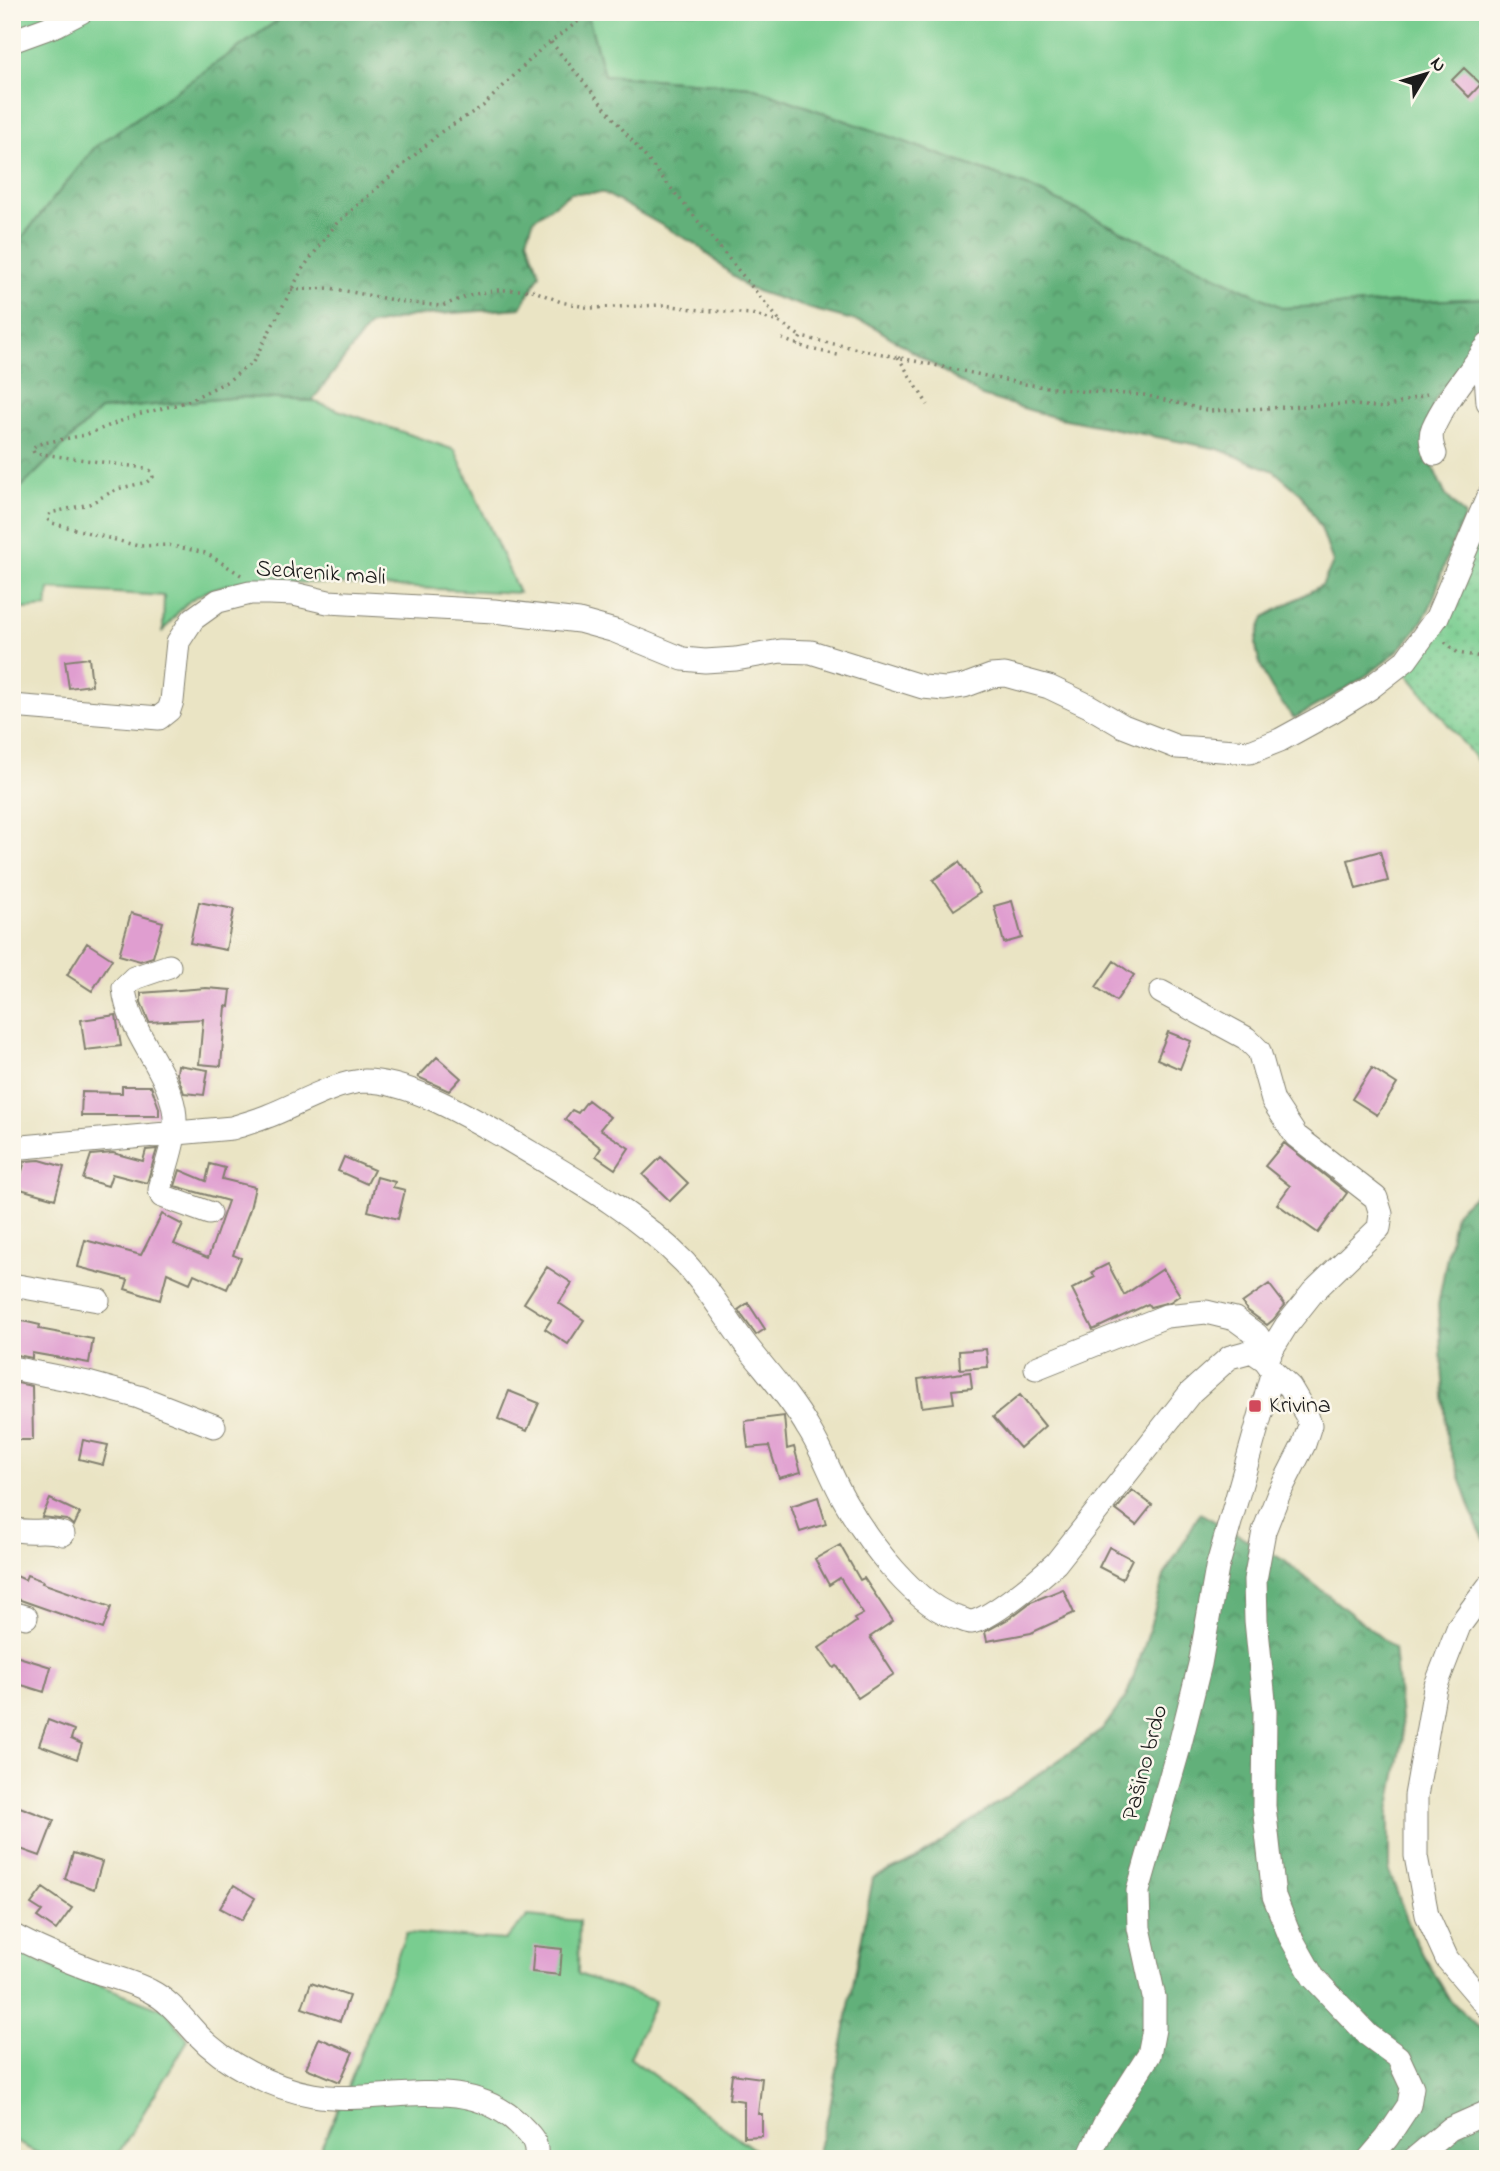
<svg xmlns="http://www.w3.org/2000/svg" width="1500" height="2171" font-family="'Indie Flower',sans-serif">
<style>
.grass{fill:#79cd90;stroke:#4a7456;stroke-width:2}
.forest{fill:url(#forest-crowns);stroke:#3f664b;stroke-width:2}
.park{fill:url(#park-dots);stroke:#4a7456;stroke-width:2}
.building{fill:#e09ed0}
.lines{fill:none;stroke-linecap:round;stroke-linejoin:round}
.minor-casing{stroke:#838070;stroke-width:25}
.path{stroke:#838070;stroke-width:3.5;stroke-dasharray:2 5;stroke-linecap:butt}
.minor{stroke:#fff;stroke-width:23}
.poi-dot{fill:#d1495b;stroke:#fbf7ec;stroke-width:2.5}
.labels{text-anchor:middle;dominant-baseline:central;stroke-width:5;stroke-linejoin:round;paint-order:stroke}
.street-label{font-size:24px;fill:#1c1c1c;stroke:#fbf7ec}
.poi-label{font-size:24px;fill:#1c1c1c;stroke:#fbf7ec;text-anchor:start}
</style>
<defs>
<pattern id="forest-crowns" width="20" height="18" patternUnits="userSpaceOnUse" patternTransform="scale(1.75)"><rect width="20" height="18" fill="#62b07a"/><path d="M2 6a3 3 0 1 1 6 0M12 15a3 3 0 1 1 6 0" fill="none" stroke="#508e63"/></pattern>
<pattern id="park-dots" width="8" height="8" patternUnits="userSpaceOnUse" patternTransform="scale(1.75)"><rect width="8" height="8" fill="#79cd90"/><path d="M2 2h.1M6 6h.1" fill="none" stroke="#68af7c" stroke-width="1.8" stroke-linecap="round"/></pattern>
</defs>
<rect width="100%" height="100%" fill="#fbf7ec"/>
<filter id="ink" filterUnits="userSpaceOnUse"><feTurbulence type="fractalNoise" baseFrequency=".0143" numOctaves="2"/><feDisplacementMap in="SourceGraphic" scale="14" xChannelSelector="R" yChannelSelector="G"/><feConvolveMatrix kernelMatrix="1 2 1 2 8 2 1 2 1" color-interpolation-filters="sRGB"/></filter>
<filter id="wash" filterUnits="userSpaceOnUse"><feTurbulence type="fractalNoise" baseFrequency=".00686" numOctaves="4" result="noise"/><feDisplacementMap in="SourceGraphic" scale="28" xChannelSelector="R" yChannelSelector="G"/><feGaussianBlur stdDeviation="1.57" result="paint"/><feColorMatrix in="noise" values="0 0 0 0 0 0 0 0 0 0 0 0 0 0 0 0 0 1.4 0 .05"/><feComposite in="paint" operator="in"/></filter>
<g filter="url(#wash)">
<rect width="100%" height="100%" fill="#eae4c4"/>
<!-- grass -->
<path class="grass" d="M 12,12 L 290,12 L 96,147 L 12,250 Z
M 587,12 L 1488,12 L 1488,294 L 1486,298 L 1283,308 L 1027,186 L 752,87 L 604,75 Z
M 241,397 L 312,401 L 455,450 L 519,593 L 253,580 C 229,584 203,588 185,605 C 177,612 170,623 163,631 L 164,596 L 49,589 L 47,607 L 12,610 L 12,496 L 100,410 Z
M 528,1916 L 579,1921 L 578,1974 L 655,2001 L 630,2058 L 767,2159 L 316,2159 L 348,2087 L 406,1933 L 505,1940 Z
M 12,1945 L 38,1961 L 165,2010 L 188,2040 L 115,2159 L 49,2159 L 12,2140 Z"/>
<!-- forest -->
<path class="forest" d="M 290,12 L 587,12 L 604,75 L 752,87 L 1027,186 L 1283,308 L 1486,298 L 1479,341 L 1435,400 L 1426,432 L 1432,465 L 1445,494 L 1465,516 C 1458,532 1449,549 1444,566 C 1439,579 1436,594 1430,607 C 1404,661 1344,690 1294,718 C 1276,698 1258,672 1256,644 C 1256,636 1261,625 1264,617 L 1322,585 L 1333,563 L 1321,528 L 1301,494 L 1274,471 L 1218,449 L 1050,416 L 982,396 L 871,325 L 811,309 L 747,288 L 697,245 L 604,193 L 571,193 L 534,219 L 527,239 L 540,274 L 521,308 L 412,316 L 369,326 L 312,401 L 241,397 L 100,410 L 12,496 L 12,250 L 95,147 Z
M 1488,1188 L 1488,1546 L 1476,1523 L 1447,1441 L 1438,1305 L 1455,1213 L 1479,1191 Z
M 1200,1513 L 1285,1561 L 1394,1648 L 1403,1739 L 1389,1811 L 1389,1871 L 1415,1941 L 1450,2000 L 1488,2036 L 1488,2159 L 816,2159 L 830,2107 L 873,1878 L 918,1858 L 1102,1730 L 1126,1697 L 1146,1641 L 1164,1576 Z"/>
<!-- park -->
<path class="park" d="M 1488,514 L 1488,774 L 1405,671 Z"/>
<g id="blocks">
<!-- building -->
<path class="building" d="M 1464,68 L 1481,84 L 1469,97 L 1452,80 Z
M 89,658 L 92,685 L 69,688 L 65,661 Z
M 1380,851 L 1388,881 L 1356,889 L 1348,860 Z
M 959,862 L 980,893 L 954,910 L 933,880 Z
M 1012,901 L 1022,938 L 1004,943 L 994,906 Z
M 199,902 L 234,909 L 226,950 L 190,943 Z
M 131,913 L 163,922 L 153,957 L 140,961 L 119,955 Z
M 87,943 L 112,959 L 92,991 L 67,975 Z
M 1114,961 L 1134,975 L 1116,1001 L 1096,987 Z
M 206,988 L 231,990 L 229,1007 L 226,1006 L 221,1066 L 199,1064 L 203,1019 L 149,1022 L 141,1002 L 141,993 Z
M 116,1015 L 121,1046 L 85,1050 L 81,1020 Z
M 1168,1032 L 1191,1041 L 1180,1069 L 1157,1059 Z
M 437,1057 L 461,1078 L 449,1091 L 418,1077 Z
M 178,1065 L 208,1070 L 204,1095 L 184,1093 L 177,1074 Z
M 1372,1068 L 1397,1084 L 1377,1115 L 1352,1099 Z
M 122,1086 L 151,1086 L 159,1108 L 159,1116 L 81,1116 L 82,1092 L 122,1093 Z
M 588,1100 L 610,1117 L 600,1129 L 629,1148 L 615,1169 L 596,1156 L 601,1148 L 565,1119 L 572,1110 L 578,1113 Z
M 1284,1143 L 1347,1193 L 1318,1233 L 1277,1204 L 1290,1186 L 1265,1166 Z
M 157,1149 L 147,1183 L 112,1174 L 108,1186 L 83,1179 L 91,1155 L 113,1153 L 143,1161 L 146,1150 Z
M 344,1157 L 374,1170 L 367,1184 L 338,1171 Z
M 661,1157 L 688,1183 L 670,1201 L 643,1175 Z
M 40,1160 L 64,1167 L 55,1199 L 17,1188 L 25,1161 Z
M 210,1164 L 225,1168 L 222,1179 L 255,1187 L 250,1209 L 233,1255 L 241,1258 L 227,1289 L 194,1274 L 190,1283 L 167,1273 L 160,1300 L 125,1289 L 128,1280 L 78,1267 L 85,1240 L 141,1255 L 162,1214 L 183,1225 L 174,1244 L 208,1258 L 228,1201 L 175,1186 L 180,1170 L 206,1181 Z
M 377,1177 L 395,1182 L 393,1187 L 405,1190 L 398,1219 L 368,1211 Z
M 1108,1264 L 1124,1295 L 1163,1269 L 1180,1295 L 1170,1302 L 1150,1307 L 1148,1304 L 1093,1330 L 1072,1289 L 1095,1277 L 1092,1272 Z
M 547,1267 L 572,1283 L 559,1303 L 584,1320 L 568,1344 L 545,1329 L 551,1320 L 524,1303 Z
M 1269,1284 L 1285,1305 L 1273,1320 L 1267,1325 L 1247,1310 L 1242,1303 Z
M 748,1303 L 765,1329 L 756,1335 L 738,1310 Z
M 14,1319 L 40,1325 L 39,1329 L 93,1339 L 89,1363 L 32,1353 L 32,1358 L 12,1354 L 12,1329 Z
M 986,1349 L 988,1367 L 960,1369 L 959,1351 Z
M 970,1372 L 972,1388 L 952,1390 L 954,1403 L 922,1407 L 918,1379 Z
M 12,1382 L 32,1386 L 33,1440 L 12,1440 Z
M 509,1391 L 539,1403 L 527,1431 L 498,1419 Z
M 1020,1395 L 1045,1426 L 1020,1448 L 993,1417 Z
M 784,1416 L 787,1449 L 794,1447 L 801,1472 L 779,1478 L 769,1446 L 748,1448 L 745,1421 Z
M 83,1440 L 108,1445 L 103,1465 L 79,1459 Z
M 1132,1490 L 1152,1505 L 1136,1525 L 1116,1510 Z
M 818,1497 L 826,1524 L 800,1532 L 791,1506 Z
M 50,1499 L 80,1513 L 74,1526 L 67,1520 L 42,1517 Z
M 840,1545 L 860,1580 L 864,1578 L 893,1621 L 870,1637 L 894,1674 L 858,1698 L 837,1666 L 834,1668 L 819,1648 L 856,1622 L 854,1619 L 863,1614 L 840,1578 L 829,1585 L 815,1559 Z
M 1109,1547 L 1132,1559 L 1122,1579 L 1099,1567 Z
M 12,1574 L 25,1580 L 27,1575 L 43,1581 L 42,1583 L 111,1607 L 103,1629 L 12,1597 Z
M 1063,1589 L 1074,1613 L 1031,1633 L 987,1641 L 985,1632 L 1010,1618 L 1031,1602 Z
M 12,1655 L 51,1667 L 44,1692 L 12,1682 Z
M 48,1720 L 74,1730 L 71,1739 L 82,1744 L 77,1759 L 39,1745 Z
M 12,1804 L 54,1820 L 40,1856 L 12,1846 Z
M 73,1853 L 102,1862 L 94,1889 L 65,1879 Z
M 234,1885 L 255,1898 L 242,1920 L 220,1908 Z
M 43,1888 L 72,1908 L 56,1930 L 37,1917 L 42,1911 L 31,1904 Z
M 534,1946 L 562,1949 L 560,1975 L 532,1972 Z
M 311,1983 L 349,1996 L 340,2021 L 302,2008 Z
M 319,2038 L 353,2052 L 340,2082 L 306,2068 Z
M 732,2074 L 762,2078 L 758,2114 L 762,2114 L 762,2136 L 744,2137 L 744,2101 L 729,2099 Z"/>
</g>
</g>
<g filter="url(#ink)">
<use href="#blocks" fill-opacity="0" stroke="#838070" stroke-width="2"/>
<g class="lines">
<!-- minor casing -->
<g class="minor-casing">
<path id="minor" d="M 12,41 L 56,25 L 81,12
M 1484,350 L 1488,402
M 1435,454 C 1432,446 1429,437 1433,428 C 1445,400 1471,371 1488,345
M 12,706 L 159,718 L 169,710 L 172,701 L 178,642 L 193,619 L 218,601 L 250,593 L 269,593 L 294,594 L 328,602 L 494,611 L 579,621 L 615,631 L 683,659 L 705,661 L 736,659 L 781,651 L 811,652 L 923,687 L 945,689 L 964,686 L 991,676 L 1005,675 L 1049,687 L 1089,706 L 1123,726 L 1177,747 L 1250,752 L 1280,740 L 1331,712 L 1370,688 L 1406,660 L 1437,617 L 1488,497
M 169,966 L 134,978 L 124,988 C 128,1032 166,1066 174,1109 C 179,1136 165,1165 160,1190 L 162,1196 L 209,1213
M 1161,992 L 1246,1038 L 1259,1051 L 1273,1101 L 1296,1136 L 1376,1198 L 1381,1214 L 1379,1228 L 1313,1292 L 1286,1326 L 1265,1360
M 12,1148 L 232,1128 C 244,1124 256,1121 268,1116 C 297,1105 335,1082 365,1081 C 408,1081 464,1114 501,1135 C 564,1173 632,1209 684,1262 C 708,1287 725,1317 746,1345 C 767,1372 791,1398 808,1428 C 823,1451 831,1477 845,1501 C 867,1540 916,1608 961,1619 C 964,1620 968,1622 971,1622 C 990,1620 1041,1577 1056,1563 L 1191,1392 L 1230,1357 L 1252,1351 L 1265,1360 L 1273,1371 L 1290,1387 L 1307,1416 L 1310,1425 L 1304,1444 L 1279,1493 L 1264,1531 L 1255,1580 L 1256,1620 L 1265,1711 L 1264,1806 L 1274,1896 L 1290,1936 L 1313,1977 L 1368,2035 L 1398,2057 L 1412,2087 L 1409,2105 L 1387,2138 L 1369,2159
M 12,1285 L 98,1300
M 12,1368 L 88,1383 L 139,1397 L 214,1426
M 1036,1368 L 1166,1316 L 1206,1312 L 1235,1319 L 1257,1335 L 1270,1354
M 12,1529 C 33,1535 42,1527 63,1534
M 1488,1587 L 1459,1626 L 1435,1688 L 1416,1796 L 1416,1856 L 1427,1915 L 1447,1959 L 1488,2007
M 12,1613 L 26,1617
M 12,1935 C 41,1951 70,1962 100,1973 C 117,1978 135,1983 150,1991 C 170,2001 182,2018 197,2034 C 225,2064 272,2088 313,2095 C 381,2107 461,2070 518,2123 C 530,2135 538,2140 536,2159
M 1088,2159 L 1104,2125 L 1149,2055 L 1154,2029 L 1154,1997 L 1139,1928 L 1138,1891 L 1180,1744 L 1200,1664 L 1217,1568 L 1273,1371
M 1414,2159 L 1450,2129 L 1488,2112"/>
</g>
<!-- path -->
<path class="path" d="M 551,42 L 780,321
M 291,290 L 330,288 L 404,302 L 442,306 L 470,295 L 498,290 L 532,290 L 561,302 L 590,308 L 664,305 L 701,310 L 752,314 L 781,323 L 801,337
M 782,339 L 810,349 L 838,355
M 796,345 L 801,337 L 1024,384 L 1077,391 L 1144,395 L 1210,411 L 1346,404 L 1384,408 L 1427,394
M 898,357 L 928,405
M 241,575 L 206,553 L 168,545 L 138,546 L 52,523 L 47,519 L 50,513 L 89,504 L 117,489 L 147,482 L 153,477 L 151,471 L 145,468 L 34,453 L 32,448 L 38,444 L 85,435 L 137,415 L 186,402 L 228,381 L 253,362 L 303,268 L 336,224 L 441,132 L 483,106 L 541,49 L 591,12
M 1445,642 L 1458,653 L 1488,658"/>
<!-- minor -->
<use href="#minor" class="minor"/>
</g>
</g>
<!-- markers -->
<rect class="poi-dot" x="1248" y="1399" width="14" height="14" rx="3.5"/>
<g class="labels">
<!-- street labels -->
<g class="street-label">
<text transform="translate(321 574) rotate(4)">Sedrenik mali</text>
<text transform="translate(1146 1763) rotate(-75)">Pašino brdo</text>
</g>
<!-- poi labels -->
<g class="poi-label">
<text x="1269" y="1406">Krivina</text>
</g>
</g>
<!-- margin -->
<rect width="1500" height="2171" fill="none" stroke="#fbf7ec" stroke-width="42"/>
<!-- north arrow -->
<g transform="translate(1426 74) rotate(52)" stroke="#fbf7ec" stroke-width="5" paint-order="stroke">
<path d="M0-5L12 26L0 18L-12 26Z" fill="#1c1c1c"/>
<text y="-10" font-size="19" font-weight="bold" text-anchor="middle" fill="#1c1c1c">N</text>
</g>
</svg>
